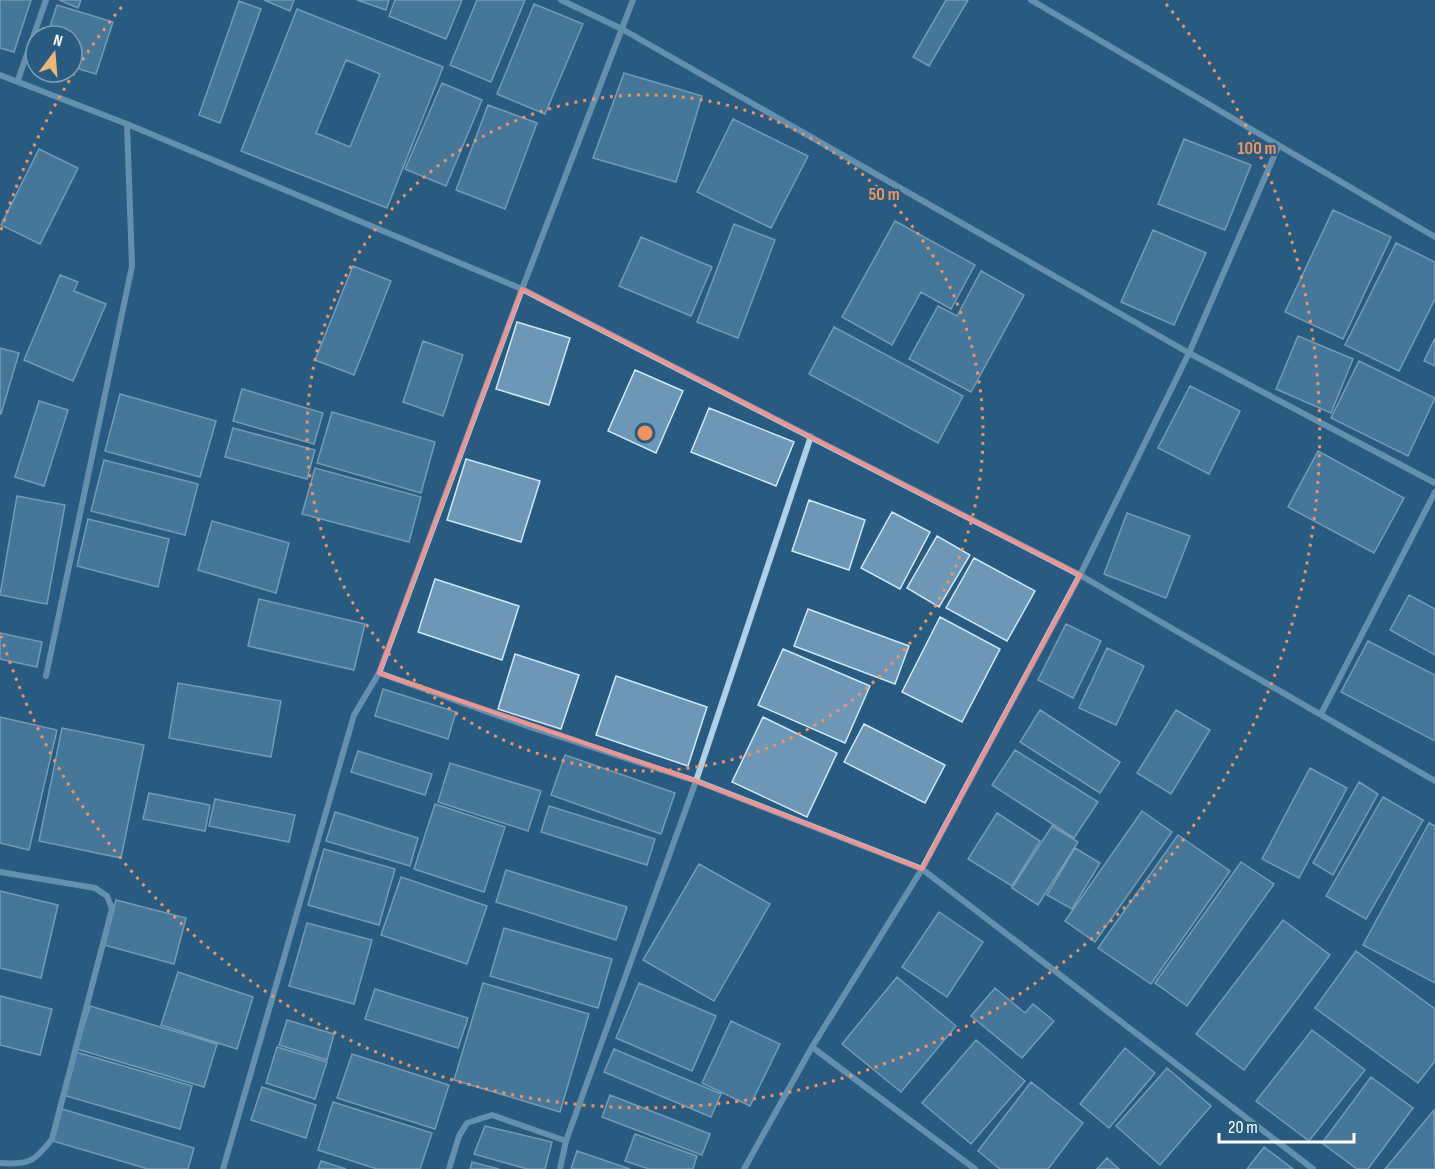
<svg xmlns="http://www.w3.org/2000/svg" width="1435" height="1169" font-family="'Sofia Sans Condensed',sans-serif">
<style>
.building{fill:#6c97b6;stroke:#d2e7f4;stroke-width:1.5;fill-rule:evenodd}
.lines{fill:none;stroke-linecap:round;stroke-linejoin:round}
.street{stroke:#afd0e5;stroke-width:6}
.marked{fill:none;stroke:#ea9494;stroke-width:4.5;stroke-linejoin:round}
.ring{fill:none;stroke:#f09361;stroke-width:3;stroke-dasharray:3 6}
.centre{fill:#f09361;stroke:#285b7f;stroke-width:3}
.ring-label{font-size:18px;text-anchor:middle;font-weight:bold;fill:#f09361;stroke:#285b7f;stroke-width:4.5;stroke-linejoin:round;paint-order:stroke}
</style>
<rect width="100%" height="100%" fill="#285b7f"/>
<!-- building -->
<path class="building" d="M 0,0 L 31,0 L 14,52 L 0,48 Z
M 59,0 L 81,0 L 78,8 Z
M 264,0 L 294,0 L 290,11 Z
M 357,0 L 389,0 L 386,10 Z
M 395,0 L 462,0 L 446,39 L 389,16 Z
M 477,0 L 525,0 L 491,82 L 450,65 Z
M 946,0 L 968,0 L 929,66 L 913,57 Z
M 239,1 L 261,9 L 220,123 L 199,115 Z
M 534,4 L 583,24 L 545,114 L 497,94 Z
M 57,5 L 113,22 L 96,74 L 72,67 L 72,36 L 47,36 Z
M 297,9 L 443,67 L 387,208 L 241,151 ZM 346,60 L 380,74 L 350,147 L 316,133 Z
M 624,73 L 702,96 L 676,182 L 593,158 Z
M 442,83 L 482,100 L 446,186 L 405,169 Z
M 488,105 L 537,123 L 505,209 L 456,190 Z
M 733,119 L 808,156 L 771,228 L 697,192 Z
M 1184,139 L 1251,165 L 1225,230 L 1158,204 Z
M 39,149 L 78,168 L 40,244 L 1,225 Z
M 1333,210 L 1391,237 L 1343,339 L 1285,312 Z
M 895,221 L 975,265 L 951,309 L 921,292 L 892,345 L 842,317 Z
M 734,224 L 775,240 L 738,338 L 697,322 Z
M 1153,230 L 1206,253 L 1174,325 L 1121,302 Z
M 641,237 L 712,267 L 691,316 L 619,286 Z
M 1396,243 L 1435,262 L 1435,299 L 1399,371 L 1345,345 Z
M 353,266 L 391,281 L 354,375 L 315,360 Z
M 981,271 L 1024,295 L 971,392 L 909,359 L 938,306 L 957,316 Z
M 60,275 L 78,282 L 74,291 L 106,304 L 73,381 L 24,360 Z
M 517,322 L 570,338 L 549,405 L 496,389 Z
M 834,327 L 963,396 L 938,443 L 809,374 Z
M 1298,336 L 1353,359 L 1331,413 L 1276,389 Z
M 1435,338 L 1435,366 L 1424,361 Z
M 423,341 L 463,355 L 443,416 L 403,402 Z
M 0,348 L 19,353 L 1,414 L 0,414 Z
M 1359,361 L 1435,398 L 1408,456 L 1331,418 Z
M 635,370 L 683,391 L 656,453 L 608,431 Z
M 1190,386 L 1240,411 L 1209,474 L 1158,448 Z
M 242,389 L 323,413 L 314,444 L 233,421 Z
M 120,394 L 216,421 L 200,477 L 105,451 Z
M 39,401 L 68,410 L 44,486 L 15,477 Z
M 709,408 L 794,442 L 776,486 L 691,452 Z
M 332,412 L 435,442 L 421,493 L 317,463 Z
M 233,428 L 315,450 L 307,479 L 225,457 Z
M 1318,451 L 1404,498 L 1374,553 L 1288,507 Z
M 466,459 L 540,481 L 521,542 L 447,520 Z
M 104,460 L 198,484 L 185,535 L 91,511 Z
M 315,468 L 421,497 L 409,542 L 302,514 Z
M 17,496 L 65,505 L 47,604 L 0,595 Z
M 809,500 L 865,520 L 849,570 L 792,551 Z
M 892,512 L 930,532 L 900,589 L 861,568 Z
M 1127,513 L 1190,536 L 1166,598 L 1104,574 Z
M 88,519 L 169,539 L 158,587 L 77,566 Z
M 212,521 L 289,543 L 276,593 L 198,570 Z
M 937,536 L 970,555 L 939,607 L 907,588 Z
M 974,558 L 1035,591 L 1007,641 L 946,608 Z
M 435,579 L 519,606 L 502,660 L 418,632 Z
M 1409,595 L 1435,609 L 1435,655 L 1390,630 Z
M 259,599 L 365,624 L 354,670 L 248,646 Z
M 808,609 L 909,646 L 895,684 L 794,646 Z
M 940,617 L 1000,649 L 962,722 L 902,692 Z
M 1066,624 L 1101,641 L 1073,698 L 1038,680 Z
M 0,633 L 42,642 L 37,667 L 0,659 Z
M 1368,641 L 1435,675 L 1435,741 L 1341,692 Z
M 1107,648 L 1144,666 L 1116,725 L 1079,708 Z
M 783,649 L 870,686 L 845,743 L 758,705 Z
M 515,654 L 579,675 L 561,729 L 498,709 Z
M 616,676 L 707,707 L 688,766 L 596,735 Z
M 178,683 L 281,701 L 271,757 L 169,738 Z
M 383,689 L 456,712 L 448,739 L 375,716 Z
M 1040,710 L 1120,762 L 1100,793 L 1020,742 Z
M 1176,710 L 1210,730 L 1171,794 L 1137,773 Z
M 0,717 L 57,730 L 29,850 L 0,843 Z
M 763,717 L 837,753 L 807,817 L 732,782 Z
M 864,724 L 945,765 L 925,803 L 844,762 Z
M 62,728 L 144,745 L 121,858 L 39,841 Z
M 1015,750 L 1098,802 L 1074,838 L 992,785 Z
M 358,751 L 432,774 L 425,795 L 351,772 Z
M 565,755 L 675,793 L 661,834 L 551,795 Z
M 450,763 L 541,791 L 528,831 L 438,802 Z
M 1310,768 L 1347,788 L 1299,878 L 1262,859 Z
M 1359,782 L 1378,794 L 1333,875 L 1313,863 Z
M 149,793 L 210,805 L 205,831 L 143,819 Z
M 1383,797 L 1423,820 L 1366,919 L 1326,896 Z
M 215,799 L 295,815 L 289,842 L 209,826 Z
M 435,804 L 505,827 L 484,892 L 414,869 Z
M 549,806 L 655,839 L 647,865 L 541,832 Z
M 1142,811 L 1172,832 L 1095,942 L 1065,921 Z
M 335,812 L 418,838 L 410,866 L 326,841 Z
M 997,813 L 1040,841 L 1012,886 L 968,859 Z
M 1429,823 L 1435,826 L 1435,983 L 1363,945 Z
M 1052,826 L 1078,842 L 1038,905 L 1012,888 Z
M 1178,835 L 1230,871 L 1151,984 L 1098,948 Z
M 1075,848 L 1100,863 L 1072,909 L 1047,895 Z
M 324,849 L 395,869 L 379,925 L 308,905 Z
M 1241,862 L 1274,884 L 1187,1006 L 1155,983 Z
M 699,864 L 770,904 L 714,1001 L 643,960 Z
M 506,870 L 627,907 L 616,940 L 496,902 Z
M 401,877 L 487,906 L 467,964 L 381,935 Z
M 0,891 L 58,905 L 41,978 L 0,968 Z
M 116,900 L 186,918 L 174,964 L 104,945 Z
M 939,912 L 983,942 L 947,997 L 902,967 Z
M 1283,920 L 1330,955 L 1244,1070 L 1196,1034 Z
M 307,923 L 372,940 L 354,1004 L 289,986 Z
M 504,928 L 612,959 L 598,1008 L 490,976 Z
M 1356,951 L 1435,1009 L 1435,1061 L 1418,1083 L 1315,1008 Z
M 178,972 L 253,997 L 237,1049 L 161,1025 Z
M 897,977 L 956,1026 L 901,1092 L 842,1044 Z
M 483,983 L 589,1014 L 560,1112 L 454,1080 Z
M 639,983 L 716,1016 L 692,1071 L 616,1038 Z
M 995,988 L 1025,1013 L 1033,1004 L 1054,1021 L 1022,1058 L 971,1016 Z
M 375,989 L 468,1018 L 458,1048 L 365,1019 Z
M 0,996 L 52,1009 L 40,1055 L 0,1045 Z
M 90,1006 L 217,1044 L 204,1087 L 77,1049 Z
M 287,1020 L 334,1034 L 327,1060 L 279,1045 Z
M 731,1021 L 780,1044 L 750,1106 L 702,1083 Z
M 1312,1030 L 1365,1070 L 1309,1141 L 1256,1101 Z
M 976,1040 L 1025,1081 L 971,1144 L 922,1103 Z
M 277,1047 L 327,1062 L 315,1099 L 266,1083 Z
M 1125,1048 L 1155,1073 L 1109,1128 L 1080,1104 Z
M 614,1049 L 721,1094 L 711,1117 L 604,1072 Z
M 76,1052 L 192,1086 L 180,1129 L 63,1095 Z
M 352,1054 L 449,1085 L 435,1129 L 337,1098 Z
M 1167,1068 L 1211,1106 L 1160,1165 L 1116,1126 Z
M 1371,1077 L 1413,1108 L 1368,1169 L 1357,1169 L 1322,1143 Z
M 1031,1082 L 1083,1123 L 1048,1169 L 1000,1169 L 978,1151 Z
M 262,1087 L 316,1105 L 306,1138 L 251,1120 Z
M 610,1095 L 710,1134 L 702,1155 L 602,1117 Z
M 333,1102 L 432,1133 L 420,1169 L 377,1169 L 318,1150 Z
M 62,1109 L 194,1148 L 188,1169 L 148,1169 L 53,1141 Z
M 1434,1110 L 1435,1169 L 1385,1169 Z
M 485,1126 L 552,1142 L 545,1169 L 527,1169 L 474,1154 Z
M 635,1134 L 697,1156 L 693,1169 L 649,1169 L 625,1161 Z
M 1264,1147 L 1293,1169 L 1247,1169 Z
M 577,1151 L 630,1169 L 571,1169 Z
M 1107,1158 L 1119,1169 L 1097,1169 Z
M 321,1161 L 346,1169 L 318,1169 Z
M 472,1162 L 499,1169 L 470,1169 Z"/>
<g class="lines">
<!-- street -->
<path class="street" d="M 561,0 L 622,29 L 1189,353 L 1435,483
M 1031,0 L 1435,237
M 0,75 L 127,124 L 522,289 L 1080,575 L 1435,781
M 18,80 L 46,0
M 379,673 L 530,727 L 696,781 L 922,869 L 1080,575 L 1189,353 L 1278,147
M 46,676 L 132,266 L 127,124
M 1321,714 L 1435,492
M 0,872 L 95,888 L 107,896 L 112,909 L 52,1139 C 34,1162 29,1165 0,1163
M 223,1169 L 354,715 L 379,673 L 522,289 L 633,0
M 449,1169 L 459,1136 L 467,1123 L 492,1115 L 566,1141
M 560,1169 L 566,1141 L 696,781 L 811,436
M 744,1169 L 812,1047
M 975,1169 L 812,1047 L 922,869 L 1313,1169"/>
</g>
<!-- marked area -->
<path d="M0 0H1435V1169H0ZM 522,289 L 1080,575 L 922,869 L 696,781 L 379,673 Z" fill="#285b7f" fill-opacity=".55" fill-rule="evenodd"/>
<path class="marked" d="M 522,289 L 1080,575 L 922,869 L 696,781 L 379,673 Z"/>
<!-- distance rings -->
<g class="ring">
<circle cx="645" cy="433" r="338"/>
<path d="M1 230A675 675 0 0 1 124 4M1166 4A675 675 0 1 1 1 636"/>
</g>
<circle cx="645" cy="433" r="9" class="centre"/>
<g class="ring-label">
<text x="1257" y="154">100 m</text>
<text x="884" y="200">50 m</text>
</g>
<!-- north arrow -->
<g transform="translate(54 54) rotate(16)"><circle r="28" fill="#285b7f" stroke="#7e9db2" stroke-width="1.5"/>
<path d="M0-4.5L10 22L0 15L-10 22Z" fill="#edb875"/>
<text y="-9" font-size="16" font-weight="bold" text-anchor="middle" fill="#ffffff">N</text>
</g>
<!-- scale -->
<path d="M1219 1133v9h135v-9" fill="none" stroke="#ffffff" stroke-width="3"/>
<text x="1228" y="1133" font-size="18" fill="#ffffff" stroke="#285b7f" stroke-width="4.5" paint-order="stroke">20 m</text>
</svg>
